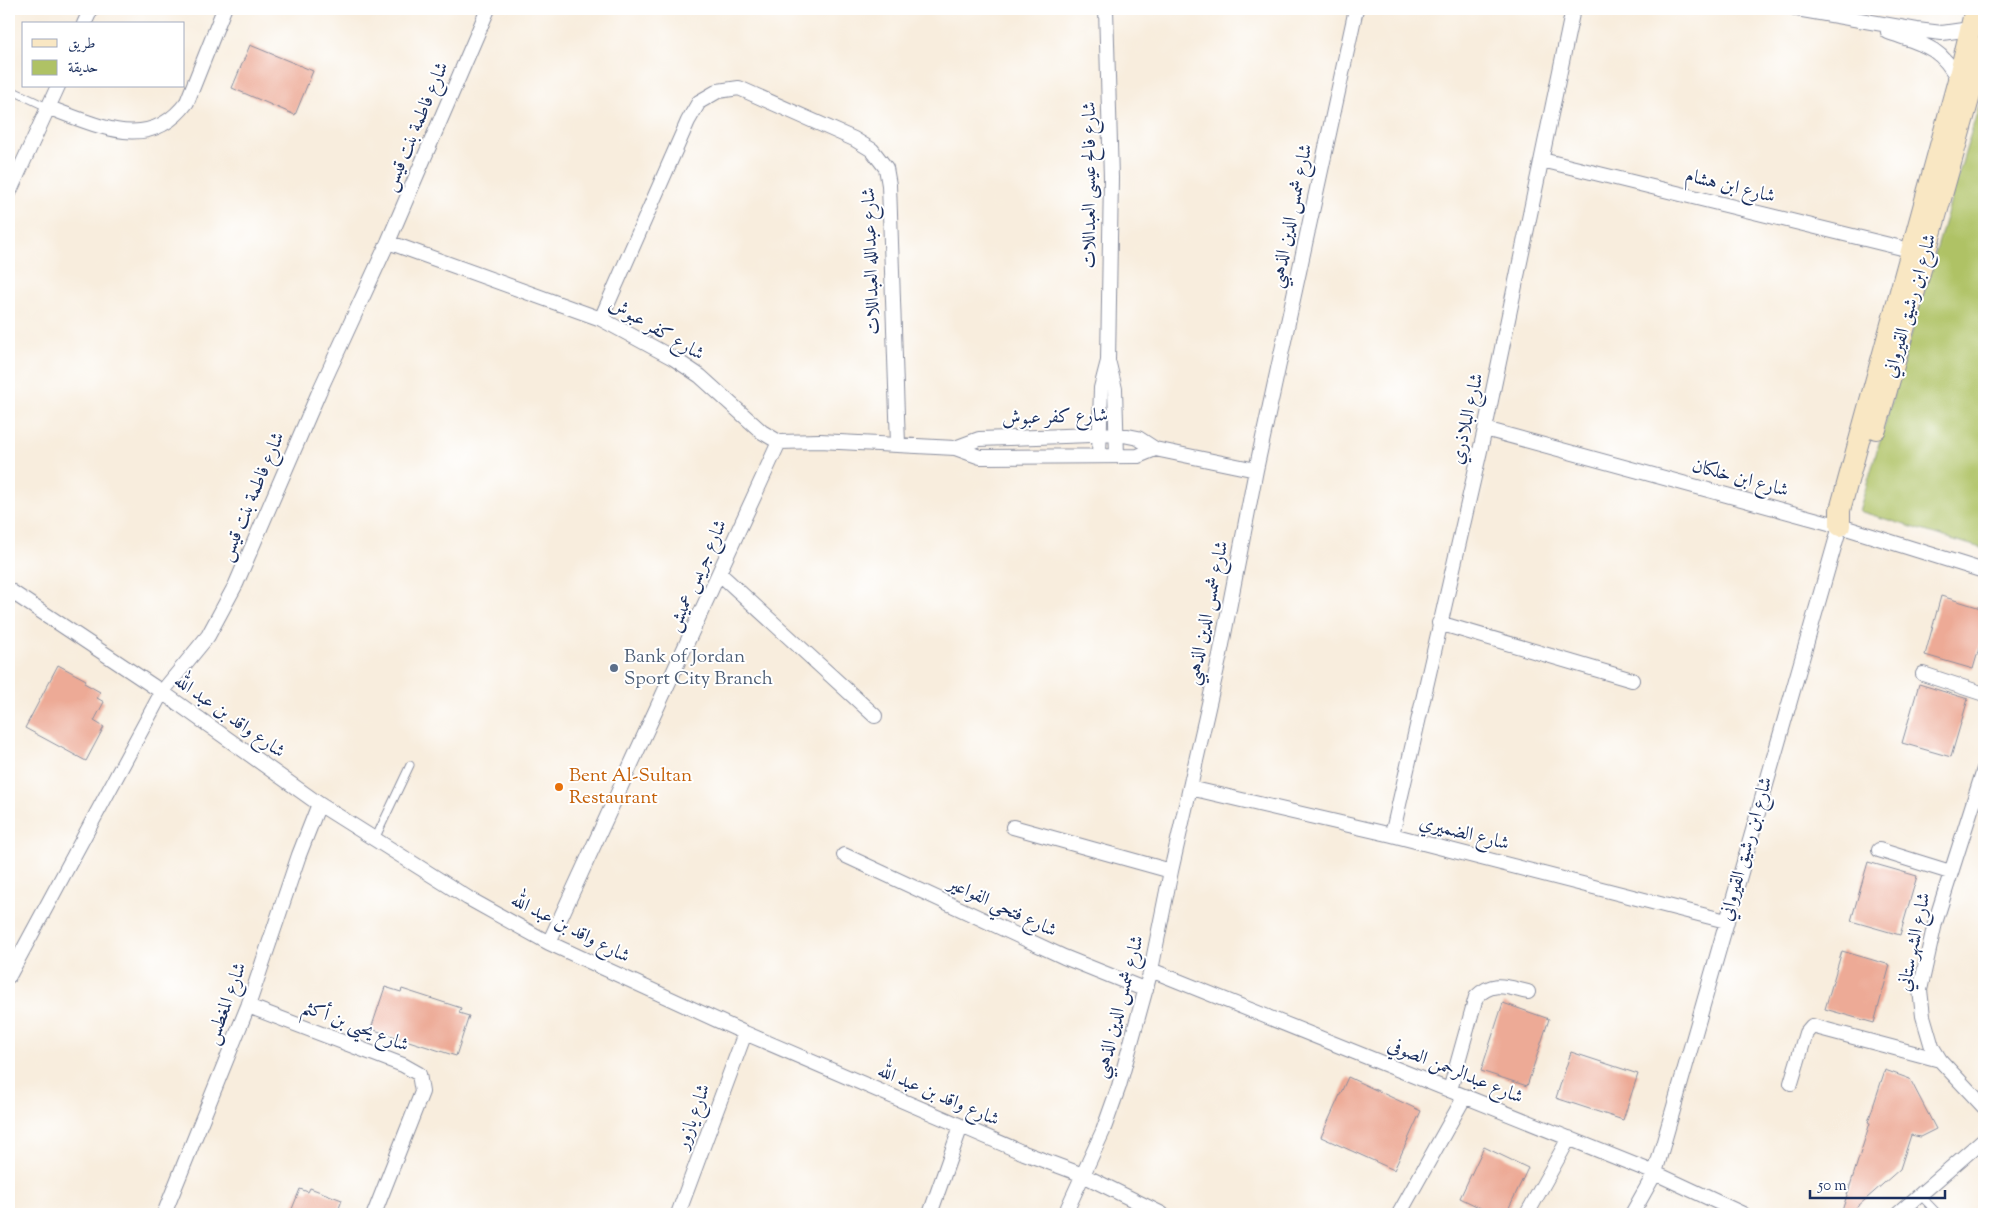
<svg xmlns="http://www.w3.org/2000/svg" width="1993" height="1223" font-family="'Sorts Mill Goudy',Amiri,serif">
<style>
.green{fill:#afc265;stroke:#657862}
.building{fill:#edaa96}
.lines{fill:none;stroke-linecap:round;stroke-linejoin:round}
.lane-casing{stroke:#8a8e9e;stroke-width:9}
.street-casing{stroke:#8a8e9e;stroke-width:16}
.secondary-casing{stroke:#8a8e9e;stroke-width:22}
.lane{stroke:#fff;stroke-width:7}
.street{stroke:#fff;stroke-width:14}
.secondary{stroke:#f9e7c3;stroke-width:20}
.service-dot{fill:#5c6f8a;stroke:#fff;stroke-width:2}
.food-dot{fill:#e8710a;stroke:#fff;stroke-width:2}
.labels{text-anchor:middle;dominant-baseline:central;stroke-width:4;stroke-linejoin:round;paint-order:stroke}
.street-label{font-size:19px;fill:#1b2f5e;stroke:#fff}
.service-label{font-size:19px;fill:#4e5e75;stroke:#fff;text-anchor:start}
.food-label{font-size:19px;fill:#c56008;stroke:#fff;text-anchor:start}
</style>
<rect width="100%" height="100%" fill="#fff"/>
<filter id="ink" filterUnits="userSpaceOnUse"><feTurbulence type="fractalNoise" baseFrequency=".02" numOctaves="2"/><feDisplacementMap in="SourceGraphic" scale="10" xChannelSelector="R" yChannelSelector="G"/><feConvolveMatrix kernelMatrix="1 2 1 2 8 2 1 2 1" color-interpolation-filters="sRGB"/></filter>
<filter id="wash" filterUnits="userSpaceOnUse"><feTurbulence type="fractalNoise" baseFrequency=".0096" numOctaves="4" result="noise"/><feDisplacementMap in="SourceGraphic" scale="20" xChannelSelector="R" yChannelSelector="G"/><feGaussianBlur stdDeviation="1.12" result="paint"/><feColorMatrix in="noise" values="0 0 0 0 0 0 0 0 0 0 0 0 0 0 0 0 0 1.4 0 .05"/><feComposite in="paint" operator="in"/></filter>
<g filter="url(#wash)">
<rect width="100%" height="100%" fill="#f8eddd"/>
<!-- green -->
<path class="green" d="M 1983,92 L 1984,93 L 1984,549 L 1859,511 Z"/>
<g id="blocks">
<!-- building -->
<path class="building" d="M 250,45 L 313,71 L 295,115 L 232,88 Z
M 1941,596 L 1984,609 L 1984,631 L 1973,669 L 1925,655 Z
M 58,665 L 86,680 L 84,683 L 100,692 L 97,698 L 104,702 L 94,721 L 104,727 L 86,761 L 25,728 Z
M 1919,684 L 1968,699 L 1951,757 L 1902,743 Z
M 1868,862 L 1917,876 L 1900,935 L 1851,921 Z
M 1842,951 L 1890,965 L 1874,1023 L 1825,1009 Z
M 385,987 L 401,992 L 402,989 L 461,1008 L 459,1013 L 469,1016 L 456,1056 L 371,1029 Z
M 1503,1003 L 1549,1019 L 1527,1086 L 1481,1071 Z
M 1571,1052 L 1638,1074 L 1623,1120 L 1556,1098 Z
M 1885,1070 L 1910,1079 L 1936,1129 L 1920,1137 L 1911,1135 L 1900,1169 L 1849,1214 L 1841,1214 L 1870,1123 L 1868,1122 Z
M 1348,1077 L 1421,1111 L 1394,1170 L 1321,1137 Z
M 1484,1147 L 1528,1168 L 1506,1214 L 1493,1214 L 1460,1198 Z
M 310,1188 L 342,1200 L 337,1214 L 290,1214 L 300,1189 L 308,1192 Z"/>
</g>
</g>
<g filter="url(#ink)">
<use href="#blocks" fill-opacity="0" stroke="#8a8e9e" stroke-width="1"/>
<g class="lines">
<!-- lane casing -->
<g class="lane-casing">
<path id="lane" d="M 9,89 L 49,108
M 375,839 L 410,765
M 1920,1195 L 1938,1214
M 12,1214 L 12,1213"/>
</g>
<!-- street casing -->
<g class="street-casing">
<path id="street" d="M 1797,9 L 1917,30 L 1942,33 L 1970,29
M 84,24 L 91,9
M 1888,32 C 1922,44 1941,46 1958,80
M 49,108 C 98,125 149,154 187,102 L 224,9
M 1542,160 L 1910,250
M 9,193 L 58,86
M 388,242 L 601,319 L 673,358 L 700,376 L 762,432 L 779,442 L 820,441 L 955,448 L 980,457 L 1138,456 L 1155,449
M 601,319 L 688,121 L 699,102 L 718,91 L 739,88 L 854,139 L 872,150 L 886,168 L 889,185 L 898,444
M 1109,364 L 1115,389 L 1117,456
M 1485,429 L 1840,526 L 1984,571
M 955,448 L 979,439 L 1118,434 L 1138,438 L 1155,449 L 1256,470
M 1099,455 L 1101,388 L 1108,361 L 1111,178 L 1106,9
M 720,574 L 875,716
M 9,590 L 162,692 L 319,804 L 468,898 L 549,943 L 745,1033 L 1024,1153 L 1083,1175 L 1162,1214
M 1439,623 L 1632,680
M 1923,674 L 1984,694
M 1984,769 L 1935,923 L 1920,990 L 1923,1016 L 1932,1047 L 1940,1060 L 1984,1107
M 1190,788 L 1392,835 L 1726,921
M 1013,827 L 1171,871
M 1392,835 L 1485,429 L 1573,9
M 1879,850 L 1950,872
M 844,855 L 1064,957 L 1146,990
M 549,943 L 779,442
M 1151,970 L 1655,1173 L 1743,1214
M 9,976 L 162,692 L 208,636 L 236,584 L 319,392 L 388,242 L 488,9
M 248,1006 L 403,1065 L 419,1074 L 422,1092 L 374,1214
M 1791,1083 L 1806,1033 L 1812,1026 L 1940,1060
M 1450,1090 L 1476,997 C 1494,980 1506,987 1528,992
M 164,1214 L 248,1006 L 299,855 L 319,804
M 678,1214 L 745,1033
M 930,1214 L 961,1126
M 1065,1214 L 1103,1131 L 1119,1086 L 1151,970 L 1171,871 L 1220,655 L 1256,470 L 1356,9
M 1399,1214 L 1465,1096
M 1527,1214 L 1569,1138
M 1632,1214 L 1655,1173 L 1840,526
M 1898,1214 L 1984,1139"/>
</g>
<!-- secondary casing -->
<g class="secondary-casing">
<path id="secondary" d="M 1876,429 L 1984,46
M 1840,526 L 1840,510 L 1958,80 L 1975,9"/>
</g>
<!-- lane -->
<use href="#lane" class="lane"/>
<!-- street -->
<use href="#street" class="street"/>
<!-- secondary -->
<use href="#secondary" class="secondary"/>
</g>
</g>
<!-- markers -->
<circle class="service-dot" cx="614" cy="668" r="5"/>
<circle class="food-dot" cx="559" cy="787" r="5"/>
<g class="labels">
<!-- street labels -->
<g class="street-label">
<text transform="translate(417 127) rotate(-67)">شارع فاطمة بنت قيس</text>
<text transform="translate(1090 185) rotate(-90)">شارع فالح عيسى العبداللات</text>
<text transform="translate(1730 187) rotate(14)">شارع ابن هشام</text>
<text transform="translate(1292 216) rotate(-78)">شارع شمس الدين الذهبي</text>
<text transform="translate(872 261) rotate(-92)">شارع عبدالله العبداللات</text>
<text transform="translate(1911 306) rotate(-74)">شارع ابن رشيق القيرواني</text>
<text transform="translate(656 330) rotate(30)">شارع كفر عبوش</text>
<text transform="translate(1055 418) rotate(-2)">شارع كفر عبوش</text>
<text transform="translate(1468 419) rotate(-77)">شارع البلاذري</text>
<text transform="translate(1740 479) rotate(15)">شارع ابن خلكان</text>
<text transform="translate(253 497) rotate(-67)">شارع فاطمة بنت قيس</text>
<text transform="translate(698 576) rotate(-66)">شارع جريس عميش</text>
<text transform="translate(1208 613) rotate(-78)">شارع شمس الدين الذهبي</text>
<text transform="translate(229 717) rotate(35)">شارع واقد بن عبد الله</text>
<text transform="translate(1464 834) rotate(14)">شارع الضميري</text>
<text transform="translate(1747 849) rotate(-74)">شارع ابن رشيق القيرواني</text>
<text transform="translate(1002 908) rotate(25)">شارع فتحي الفواعير</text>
<text transform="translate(570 929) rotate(27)">شارع واقد بن عبد الله</text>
<text transform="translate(1915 942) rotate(-78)">شارع الشهرستاني</text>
<text transform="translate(227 1004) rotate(-70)">شارع المغطس</text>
<text transform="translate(1120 1007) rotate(-75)">شارع شمس الدين الذهبي</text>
<text transform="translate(355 1027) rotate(21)">شارع يحيى بن أكثم</text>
<text transform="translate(1455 1072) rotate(22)">شارع عبدالرحمن الصوفي</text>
<text transform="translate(938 1096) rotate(23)">شارع واقد بن عبد الله</text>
<text transform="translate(694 1117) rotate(-70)">شارع يازور</text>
</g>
<!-- service labels -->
<g class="service-label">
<text x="624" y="657">Bank of Jordan<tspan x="624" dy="22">Sport City Branch</tspan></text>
</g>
<!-- food labels -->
<g class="food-label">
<text x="569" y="776">Bent Al-Sultan<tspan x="569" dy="22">Restaurant</tspan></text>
</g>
</g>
<!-- margin -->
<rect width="1993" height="1223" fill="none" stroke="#fff" stroke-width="30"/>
<!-- legend -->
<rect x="22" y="22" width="162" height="65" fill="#ffffff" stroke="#a4acbf"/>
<rect x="32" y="39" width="25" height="8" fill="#f9e7c3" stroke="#a4acbf"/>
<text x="68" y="48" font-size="15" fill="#1b2f5e">طريق</text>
<rect x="32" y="60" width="25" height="15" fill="#afc265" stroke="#a4acbf"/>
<text x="68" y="72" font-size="15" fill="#1b2f5e">حديقة</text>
<!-- scale -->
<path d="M1810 1190v8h135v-8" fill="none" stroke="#1b2f5e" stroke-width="2.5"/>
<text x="1818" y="1190" font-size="15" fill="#1b2f5e" stroke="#ffffff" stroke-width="4" paint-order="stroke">50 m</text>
</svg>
